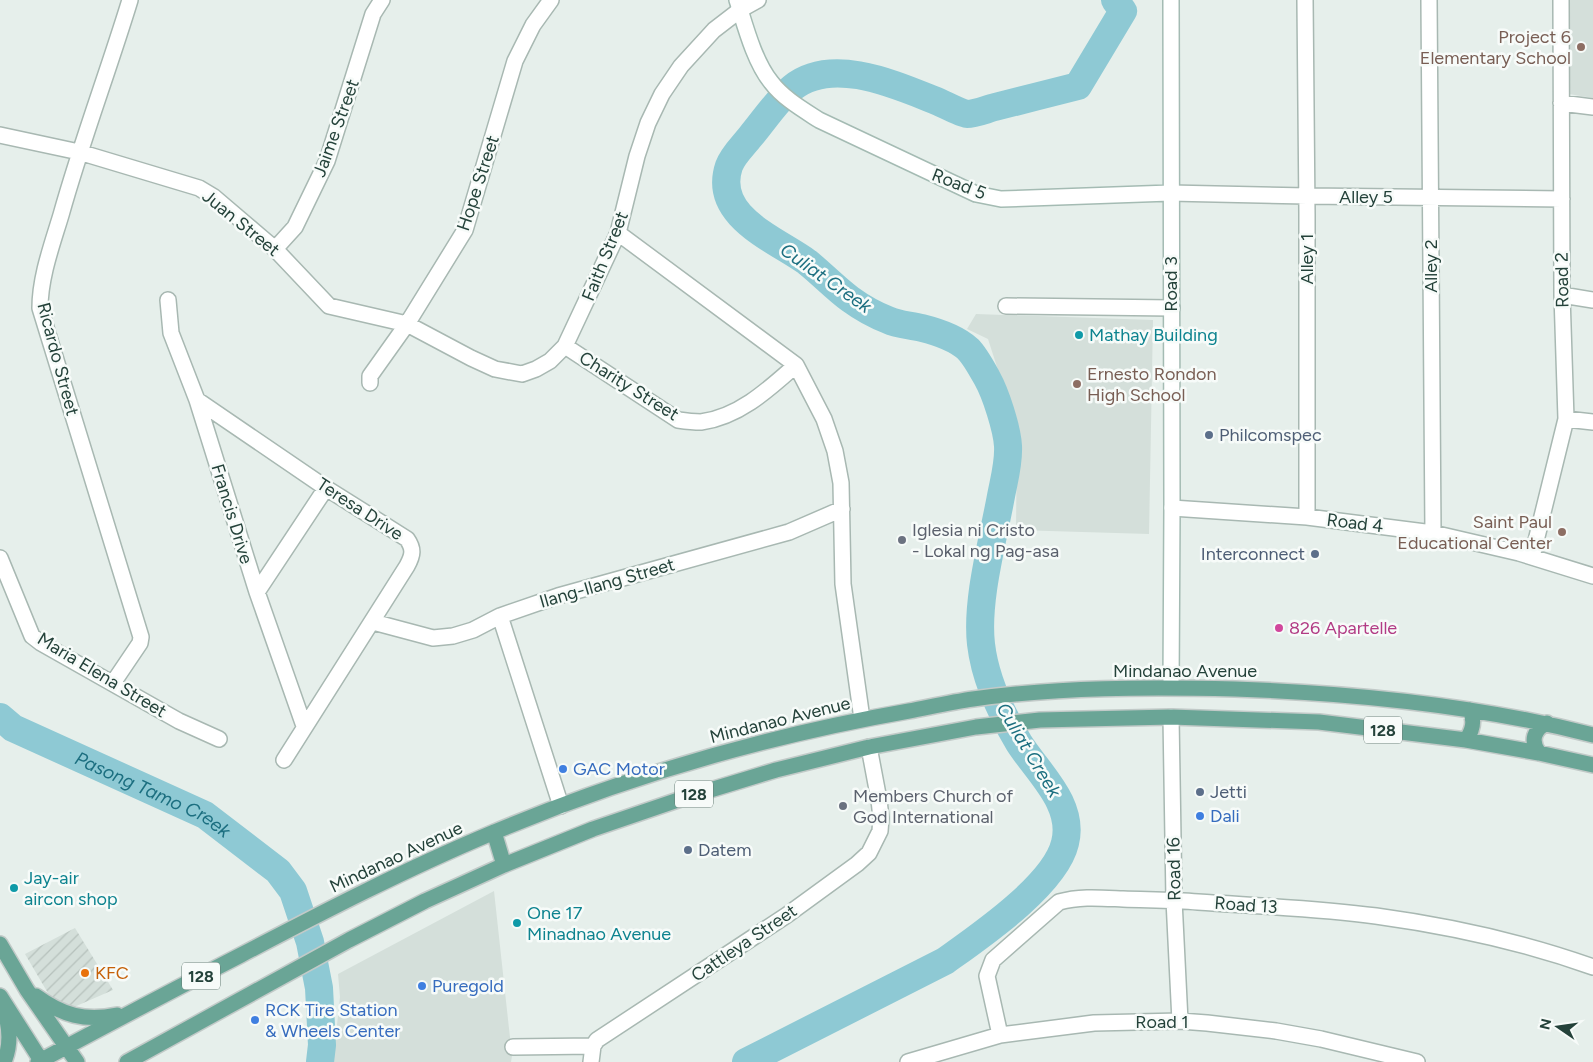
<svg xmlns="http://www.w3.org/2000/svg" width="1593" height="1062" font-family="Figtree,sans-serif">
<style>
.built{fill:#d4dfda}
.industrial{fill:url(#industrial-furrows)}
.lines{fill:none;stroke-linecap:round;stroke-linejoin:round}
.river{stroke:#8ec9d4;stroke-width:28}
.street-casing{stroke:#a8b8b2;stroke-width:18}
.secondary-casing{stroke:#a4bbb3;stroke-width:18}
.primary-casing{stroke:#c2cac8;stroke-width:18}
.street{stroke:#fff;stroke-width:15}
.secondary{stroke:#fff;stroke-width:15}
.primary{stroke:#6aa596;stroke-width:15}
.education-dot{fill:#8d6e63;stroke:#f7fbf9;stroke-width:2}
.culture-dot{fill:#0f9aa8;stroke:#f7fbf9;stroke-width:2}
.service-dot{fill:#5c6f8a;stroke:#f7fbf9;stroke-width:2}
.worship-dot{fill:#6b7280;stroke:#f7fbf9;stroke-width:2}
.hotel-dot{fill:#d1479c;stroke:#f7fbf9;stroke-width:2}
.shop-dot{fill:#3f7fe0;stroke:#f7fbf9;stroke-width:2}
.food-dot{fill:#e8710a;stroke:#f7fbf9;stroke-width:2}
.labels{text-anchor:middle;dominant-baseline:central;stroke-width:5;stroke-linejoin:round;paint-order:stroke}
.shield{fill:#f7fbf9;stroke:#637a73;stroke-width:1}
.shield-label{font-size:16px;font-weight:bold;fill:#24423a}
.education-label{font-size:18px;fill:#785e54;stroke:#f7fbf9;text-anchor:end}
.street-label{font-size:18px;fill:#24423a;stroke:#f7fbf9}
.culture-label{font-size:18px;fill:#0d838f;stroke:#f7fbf9;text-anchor:start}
.service-label{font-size:18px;fill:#4e5e75;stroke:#f7fbf9;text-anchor:start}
.worship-label{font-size:18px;fill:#5b616d;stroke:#f7fbf9;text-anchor:start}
.hotel-label{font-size:18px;fill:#b23c85;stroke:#f7fbf9;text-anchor:start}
.shop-label{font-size:18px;fill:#366cbe;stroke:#f7fbf9;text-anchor:start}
.food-label{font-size:18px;fill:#c56008;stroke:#f7fbf9;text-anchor:start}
.water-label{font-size:19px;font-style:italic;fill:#1c6f80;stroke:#f7fbf9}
</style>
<defs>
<pattern id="industrial-furrows" width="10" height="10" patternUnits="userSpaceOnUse" patternTransform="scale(1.25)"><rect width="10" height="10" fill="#d4dfda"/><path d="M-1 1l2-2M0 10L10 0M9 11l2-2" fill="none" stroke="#b6c1bc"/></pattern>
</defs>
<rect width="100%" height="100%" fill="#e6efeb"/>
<!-- built -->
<path class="built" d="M 1569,0 L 1593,0 L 1593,98 L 1569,94 Z
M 976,314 L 1153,320 L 1149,534 L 1016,530 L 1017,429 L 988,339 L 967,329 Z
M 494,891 L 512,1056 L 511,1062 L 333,1062 L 340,997 L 338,974 Z"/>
<!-- industrial -->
<path class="industrial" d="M 75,928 L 113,990 L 74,1007 L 52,1000 L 25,954 Z"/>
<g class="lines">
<!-- river -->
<g class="river">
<path id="s1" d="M 0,717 L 13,728 L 205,815 L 278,871 L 293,891 L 310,942 L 319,988 L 322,1045 L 320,1062"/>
<path d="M 746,1062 L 945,961 C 980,936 1055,885 1065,843 C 1075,804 1038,773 1019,743 C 1001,713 985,679 981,644 C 976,600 993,540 1001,496 C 1004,480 1009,463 1008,446 C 1007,429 996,394 987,378 C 982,369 975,356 968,349 C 956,338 938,332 922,328 C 911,325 898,325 888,320 C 875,315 861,307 850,299 C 835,288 822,274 807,262 C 775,239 712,216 729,166 C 733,155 743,146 750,137 C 762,123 778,99 792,88 C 831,56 894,84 934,100 C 942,103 960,113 967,114 C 975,114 987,109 995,107 C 1023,100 1050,93 1078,86 L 1123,11 L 1115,0"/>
</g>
<!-- street casing -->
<g class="street-casing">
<path id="street" d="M 1305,0 L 1307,214 L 1307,517
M 1429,0 L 1433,533
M 1561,103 L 1593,107
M 0,135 L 79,152 L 199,188 L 214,197 L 275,249 L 329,306 L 407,324 L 471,358 L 495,369 L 522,374 L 536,369 L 550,361 L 565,346 L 618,233 L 637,156 L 648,123 L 662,94 L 681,66 L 714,30 L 740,10 L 758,0
M 1170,193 L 1307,196 L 1562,199
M 618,233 L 796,365 L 824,419 L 835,451 L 841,483 L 843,584 L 862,719
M 275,249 L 295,227 L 327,161 L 373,14 L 382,0
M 1562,295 L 1593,300
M 168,300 L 171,333 L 197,400 L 257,592 L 304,726
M 1006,306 L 1172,308
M 565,346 L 678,420 C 685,421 693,422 701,422 C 739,417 769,389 796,365
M 370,383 L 370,376 L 407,324 L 465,230 L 515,61 L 533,25 L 551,0
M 197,400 L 326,488 L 407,539 C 414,549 413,555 407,566 L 284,760
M 1566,419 L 1593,422
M 1172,508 L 1307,517 L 1433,533 L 1519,553 L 1593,576
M 1532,557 L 1566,419 L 1562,295 L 1561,0
M 0,558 L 32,636 L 41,643 L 179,721 L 219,739
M 257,592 L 326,488
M 500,616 L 561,806
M 373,622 L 433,638 L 453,636 L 473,630 L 500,616 L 558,596 L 789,532 L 842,509
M 113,683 L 140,643 L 141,637 L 40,308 C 40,277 52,245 61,215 C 81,143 108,72 130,0
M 1171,717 L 1174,900 L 1180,1021
M 1000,1035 L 987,976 L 993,960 L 1059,902 C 1080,896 1101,898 1123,899 C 1148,900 1173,900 1198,902 C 1258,906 1317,908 1376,916 C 1449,926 1523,942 1593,967
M 513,1047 L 593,1046
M 591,1062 L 593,1046 L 597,1040 L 787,915 L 857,864 L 869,853 L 880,831 L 881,818 L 879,800 L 869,747
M 908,1062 L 1000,1035 L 1094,1023 L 1180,1021 L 1207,1023 L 1276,1031 L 1321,1039 L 1417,1062"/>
</g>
<!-- secondary casing -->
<g class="secondary-casing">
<path id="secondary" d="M 737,0 C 745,25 754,61 771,82 C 783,98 802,109 819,120 L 976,194 L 1001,199 L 1170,193
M 1171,687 L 1172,508 L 1171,0"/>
</g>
<!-- primary casing -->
<g class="primary-casing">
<path id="primary" d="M 1466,740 C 1473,730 1475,721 1470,710
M 1539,753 C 1530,741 1534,729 1547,723
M 494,832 L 504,865
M 0,944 L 27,990 L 77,1062
M 0,996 L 42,1062
M 36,996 C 62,1015 85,1022 117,1015
M 4,1062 C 11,1045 10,1027 4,1010
M 38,1062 C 105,1026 173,990 241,955 C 323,912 406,869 492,833 C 625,777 766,736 909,711 C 930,707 952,702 973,699 C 1060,687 1148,687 1235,689 C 1356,693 1476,705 1593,735
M 127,1062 L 349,940 L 425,901 L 504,865 L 593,829 L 684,798 L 776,770 L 869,747 L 976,727 L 1040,720 L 1171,717 L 1319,722 L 1466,740 L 1539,753 L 1593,765"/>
</g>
<!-- street -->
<use href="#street" class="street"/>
<!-- secondary -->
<use href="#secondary" class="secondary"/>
<!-- primary -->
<use href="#primary" class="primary"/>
</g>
<!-- markers -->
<g class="education-dot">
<circle cx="1581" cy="47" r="5"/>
<circle cx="1077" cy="384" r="5"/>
<circle cx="1562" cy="532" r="5"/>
</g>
<g class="culture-dot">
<circle cx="1079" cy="335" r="5"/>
<circle cx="14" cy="888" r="5"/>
<circle cx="517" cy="923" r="5"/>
</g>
<g class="service-dot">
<circle cx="1209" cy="435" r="5"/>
<circle cx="1315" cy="554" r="5"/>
<circle cx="1200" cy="792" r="5"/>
<circle cx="688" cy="850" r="5"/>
</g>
<g class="worship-dot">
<circle cx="902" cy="540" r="5"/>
<circle cx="843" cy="806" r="5"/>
</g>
<circle class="hotel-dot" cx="1279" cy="628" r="5"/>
<g class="shop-dot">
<circle cx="563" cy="769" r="5"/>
<circle cx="1200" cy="816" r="5"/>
<circle cx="422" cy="986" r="5"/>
<circle cx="255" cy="1020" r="5"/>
</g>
<circle class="food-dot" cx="85" cy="973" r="5"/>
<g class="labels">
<!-- shield labels -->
<g class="shield">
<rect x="1364" y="716.5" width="38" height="27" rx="4"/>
<rect x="675" y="780.5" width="38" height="27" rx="4"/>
<rect x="182" y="962.5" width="38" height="27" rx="4"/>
</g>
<g class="shield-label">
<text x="1383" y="730">128</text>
<text x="694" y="794">128</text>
<text x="201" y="976">128</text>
</g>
<!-- education labels -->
<g class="education-label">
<text x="1571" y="37">Project 6<tspan x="1571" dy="21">Elementary School</tspan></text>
<text x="1087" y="374" text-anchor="start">Ernesto Rondon<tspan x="1087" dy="21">High School</tspan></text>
<text x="1552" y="522">Saint Paul<tspan x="1552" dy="21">Educational Center</tspan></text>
</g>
<!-- street labels -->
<g class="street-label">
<text transform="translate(336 128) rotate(-70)">Jaime Street</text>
<text transform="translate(478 183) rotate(-72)">Hope Street</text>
<text transform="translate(959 184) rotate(21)">Road 5</text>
<text x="1366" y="197">Alley 5</text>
<text transform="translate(241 223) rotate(39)">Juan Street</text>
<text transform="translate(605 256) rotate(-68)">Faith Street</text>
<text transform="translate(1307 259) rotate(-90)">Alley 1</text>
<text transform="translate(1431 266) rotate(-90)">Alley 2</text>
<text transform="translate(1562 280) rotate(-91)">Road 2</text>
<text transform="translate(1171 284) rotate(-90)">Road 3</text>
<text transform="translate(58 359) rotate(75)">Ricardo Street</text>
<text transform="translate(629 386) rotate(32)">Charity Street</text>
<text transform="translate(360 509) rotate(33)">Teresa Drive</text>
<text transform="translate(232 514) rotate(73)">Francis Drive</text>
<text transform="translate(1355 523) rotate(7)">Road 4</text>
<text transform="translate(607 583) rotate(-16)">Ilang-Ilang Street</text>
<text x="1185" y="671">Mindanao Avenue</text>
<text transform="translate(102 675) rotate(31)">Maria Elena Street</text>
<text transform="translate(780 720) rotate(-14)">Mindanao Avenue</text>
<text transform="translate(396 857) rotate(-25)">Mindanao Avenue</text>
<text transform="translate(1174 869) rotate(-91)">Road 16</text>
<text transform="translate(1246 905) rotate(4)">Road 13</text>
<text transform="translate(744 943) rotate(-34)">Cattleya Street</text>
<text x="1162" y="1022">Road 1</text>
</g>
<!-- culture labels -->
<g class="culture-label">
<text x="1089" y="335">Mathay Building</text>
<text x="24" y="878">Jay-air<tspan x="24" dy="21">aircon shop</tspan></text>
<text x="527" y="913">One 17<tspan x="527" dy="21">Minadnao Avenue</tspan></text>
</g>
<!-- service labels -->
<g class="service-label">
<text x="1219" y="435">Philcomspec</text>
<text x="1305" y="554" text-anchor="end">Interconnect</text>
<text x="1210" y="792">Jetti</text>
<text x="698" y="850">Datem</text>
</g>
<!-- worship labels -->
<g class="worship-label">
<text x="912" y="530">Iglesia ni Cristo<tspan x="912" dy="21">- Lokal ng Pag-asa</tspan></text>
<text x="853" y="796">Members Church of<tspan x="853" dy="21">God International</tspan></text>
</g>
<!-- hotel labels -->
<g class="hotel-label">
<text x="1289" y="628">826 Apartelle</text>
</g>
<!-- shop labels -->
<g class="shop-label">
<text x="573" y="769">GAC Motor</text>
<text x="1210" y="816">Dali</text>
<text x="432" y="986">Puregold</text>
<text x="265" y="1010">RCK Tire Station<tspan x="265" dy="21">&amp; Wheels Center</tspan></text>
</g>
<!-- food labels -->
<g class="food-label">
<text x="95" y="973">KFC</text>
</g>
<!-- water labels -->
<g class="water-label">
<text transform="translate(826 278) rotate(35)">Culiat Creek</text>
<text transform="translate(1029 750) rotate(59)">Culiat Creek</text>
<text stroke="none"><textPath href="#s1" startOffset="172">Pasong Tamo Creek</textPath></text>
</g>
</g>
<!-- north arrow -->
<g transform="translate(1558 1027) rotate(283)" stroke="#f7fbf9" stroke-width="4" paint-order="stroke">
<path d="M0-4L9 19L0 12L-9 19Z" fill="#24423a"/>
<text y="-8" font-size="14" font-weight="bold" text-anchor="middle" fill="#24423a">N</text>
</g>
</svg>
